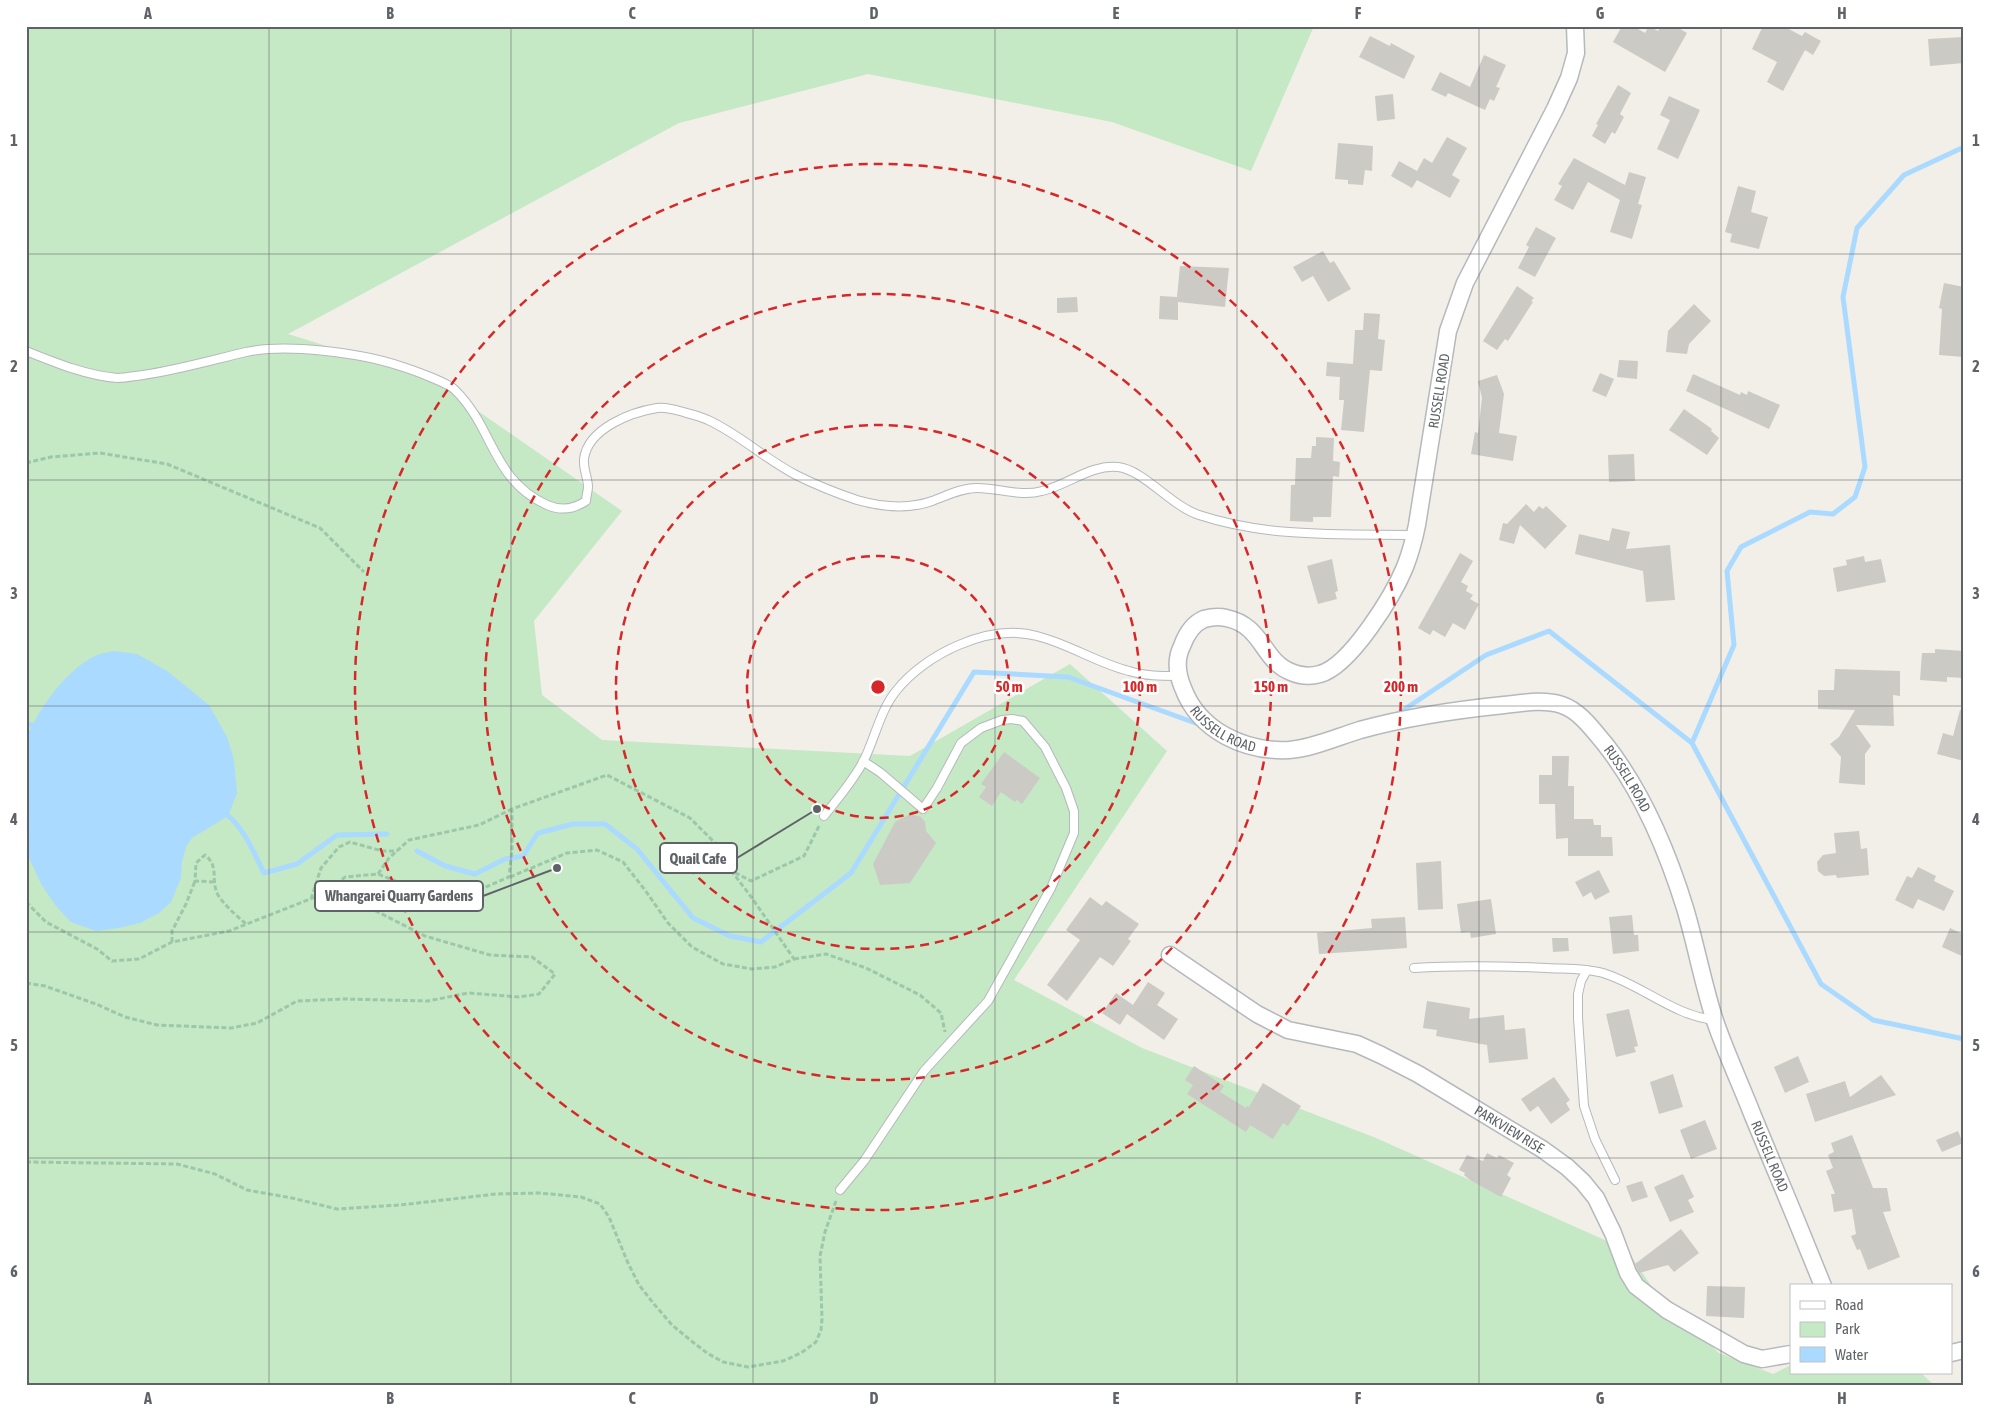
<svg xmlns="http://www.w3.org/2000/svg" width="1990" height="1412" font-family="'Asap Condensed',sans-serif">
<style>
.green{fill:#c5e8c5}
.water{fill:#aadaff}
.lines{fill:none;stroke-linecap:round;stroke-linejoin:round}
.stream{stroke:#aadaff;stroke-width:5}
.building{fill:#cccac5}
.service-casing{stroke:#b5b8bc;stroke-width:10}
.minor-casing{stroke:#b5b8bc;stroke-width:19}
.path{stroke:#9cc7a9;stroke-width:3;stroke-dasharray:5 2.5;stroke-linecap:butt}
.service{stroke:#fff;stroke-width:8}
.minor{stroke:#fff;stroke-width:16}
.grid{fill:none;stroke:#5f6368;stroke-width:1;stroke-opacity:0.55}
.ring{fill:none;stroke:#d62828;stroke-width:2.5;stroke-dasharray:9 6}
.labels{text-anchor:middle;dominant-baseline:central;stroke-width:5;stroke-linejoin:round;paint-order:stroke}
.street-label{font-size:14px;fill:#5f6368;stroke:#fff}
.centre{fill:#d62828;stroke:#fff;stroke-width:2.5}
.ring-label{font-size:15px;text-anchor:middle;font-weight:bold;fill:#d62828;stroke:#fff;stroke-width:5;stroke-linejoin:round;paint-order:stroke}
.leader{fill:none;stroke:#5f6368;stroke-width:2}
.callout-dot{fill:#5f6368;stroke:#fff;stroke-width:2}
.callout{fill:#fff;stroke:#5f6368;stroke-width:2}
.callout-label{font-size:15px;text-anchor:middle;font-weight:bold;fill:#5f6368}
.neatline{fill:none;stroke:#5f6368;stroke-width:2}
.grid-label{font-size:16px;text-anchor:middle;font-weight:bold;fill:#5f6368}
</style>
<rect width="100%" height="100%" fill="#f1efe8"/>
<!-- green -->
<path class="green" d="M 26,26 L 1314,26 L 1251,171 L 1112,122 L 868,74 L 679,123 L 288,334 L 432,379 L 622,511 L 534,621 L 542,695 L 602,740 L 910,756 L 1070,664 L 1167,751 L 1014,980 L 1142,1048 L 1376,1138 L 1627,1250 L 1660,1299 L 1719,1353 L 1773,1374 L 1791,1365 L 1791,1373 L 1921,1373 L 1935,1386 L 26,1386 Z"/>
<!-- water -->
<path class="water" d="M 113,651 L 137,654 L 167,671 L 209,705 L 227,737 L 234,760 L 237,793 L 228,816 L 192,838 L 186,847 L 182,862 L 181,878 L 171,902 L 159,913 L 140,923 L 119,928 L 96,931 L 71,922 L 56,906 L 41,884 L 26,851 L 26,738 C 41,707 61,676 91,658 C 97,654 106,653 113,651 Z"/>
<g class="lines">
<!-- stream -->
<path class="stream" d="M 1396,715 L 1486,655 L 1549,631 L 1692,743 L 1821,984 L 1873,1020 L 1964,1039
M 26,724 L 38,726
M 1692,743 L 1734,645 L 1727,571 L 1741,547 L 1810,512 L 1833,514 L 1855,497 L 1865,467 L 1843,297 L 1857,228 L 1904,175 L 1964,147
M 224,813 C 242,823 255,855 264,873 L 297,864 L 337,835 L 387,834
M 417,851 L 445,866 L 475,874 L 505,859 L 523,856 L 538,833 L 573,824 L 605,824 L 637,849 L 693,918 L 730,936 L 761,942 L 851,873 L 974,672 L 1068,677 L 1201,725"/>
</g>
<!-- building -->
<path class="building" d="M 1622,26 L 1633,26 L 1645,33 L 1649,26 L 1658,31 L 1661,26 L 1675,26 L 1687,33 L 1665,72 L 1613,42 Z
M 1763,26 L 1783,26 L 1802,36 L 1805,32 L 1821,41 L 1813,55 L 1805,50 L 1783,91 L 1767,82 L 1777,62 L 1752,49 Z
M 1370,36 L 1390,46 L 1391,43 L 1415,56 L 1404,79 L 1359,57 Z
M 1964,37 L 1964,63 L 1930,66 L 1928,39 Z
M 1484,55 L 1506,65 L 1496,87 L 1500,88 L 1494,101 L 1490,99 L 1485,110 L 1448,93 L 1446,97 L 1431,90 L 1440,72 L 1470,87 Z
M 1618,85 L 1631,93 L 1620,114 L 1624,117 L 1615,134 L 1612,132 L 1605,144 L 1592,136 L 1598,125 L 1596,124 Z
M 1393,94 L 1395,119 L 1377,121 L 1375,96 Z
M 1669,96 L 1700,110 L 1678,159 L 1657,149 L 1670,120 L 1660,115 Z
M 1447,137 L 1467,148 L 1452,175 L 1460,180 L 1450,198 L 1417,180 L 1412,188 L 1391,176 L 1399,161 L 1417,171 L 1424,158 L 1432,163 Z
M 1338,143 L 1373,146 L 1372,171 L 1365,170 L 1363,185 L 1348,184 L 1348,180 L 1335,179 Z
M 1574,158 L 1625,185 L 1629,172 L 1646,177 L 1638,204 L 1642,205 L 1632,239 L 1610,232 L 1620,200 L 1588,182 L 1573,210 L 1554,200 L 1562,186 L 1558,184 Z
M 1738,186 L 1756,191 L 1751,212 L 1768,217 L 1759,249 L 1730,242 L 1732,234 L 1725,232 Z
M 1536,227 L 1556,238 L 1535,277 L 1518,268 L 1529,247 L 1526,245 Z
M 1323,251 L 1330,263 L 1334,261 L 1351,289 L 1328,302 L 1313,276 L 1302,282 L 1293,267 Z
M 1180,266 L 1229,268 L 1225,307 L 1178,302 L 1178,320 L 1159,319 L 1160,296 L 1177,297 Z
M 1944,283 L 1964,287 L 1964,357 L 1939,355 L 1942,309 L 1939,308 Z
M 1517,286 L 1534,298 L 1531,301 L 1533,302 L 1508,341 L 1505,339 L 1497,350 L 1483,341 Z
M 1077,297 L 1078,312 L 1057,313 L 1057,298 Z
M 1694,304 L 1711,321 L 1689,344 L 1687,354 L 1666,352 L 1668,331 Z
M 1364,313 L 1380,314 L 1378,339 L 1385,340 L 1382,371 L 1370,370 L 1364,432 L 1341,430 L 1344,400 L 1339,400 L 1340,377 L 1326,376 L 1327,362 L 1353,364 L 1355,330 L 1363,330 Z
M 1619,360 L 1638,361 L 1637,379 L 1617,377 Z
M 1600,373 L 1614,379 L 1606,397 L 1592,391 Z
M 1693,374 L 1740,395 L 1741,392 L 1747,395 L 1748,391 L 1780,405 L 1769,429 L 1686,391 Z
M 1497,375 L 1504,394 L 1499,433 L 1517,436 L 1513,461 L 1471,454 L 1475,432 L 1478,433 L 1482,398 L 1478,381 Z
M 1684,409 L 1712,429 L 1711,431 L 1719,438 L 1707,455 L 1669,430 Z
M 1316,437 L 1334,438 L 1333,461 L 1340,462 L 1339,477 L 1333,476 L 1331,517 L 1313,517 L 1313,522 L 1290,521 L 1291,485 L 1295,485 L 1296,458 L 1311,458 L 1312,446 L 1316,446 Z
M 1634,454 L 1635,481 L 1609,482 L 1608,455 Z
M 1526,504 L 1534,512 L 1539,506 L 1543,509 L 1546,506 L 1567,526 L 1545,549 L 1520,525 L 1514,544 L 1499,540 L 1503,523 L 1507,524 Z
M 1612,528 L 1630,532 L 1626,549 L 1670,545 L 1675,600 L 1646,602 L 1643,571 L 1575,554 L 1579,534 L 1609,541 Z
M 1460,553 L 1473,561 L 1461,582 L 1468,586 L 1466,591 L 1473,595 L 1470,599 L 1479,604 L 1465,630 L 1453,623 L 1445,637 L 1433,630 L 1430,635 L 1418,628 Z
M 1864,556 L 1865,562 L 1881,559 L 1886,582 L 1837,592 L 1833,568 L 1847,565 L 1846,560 Z
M 1332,559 L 1338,591 L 1335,592 L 1337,599 L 1318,604 L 1307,566 Z
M 1935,649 L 1964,651 L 1964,678 L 1947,677 L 1947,682 L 1920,680 L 1922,653 L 1935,653 Z
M 1835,669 L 1900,671 L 1900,696 L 1893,695 L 1894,726 L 1856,725 L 1871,746 L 1865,754 L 1865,785 L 1839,783 L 1841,757 L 1830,744 L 1839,737 L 1855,710 L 1818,709 L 1818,690 L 1834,690 Z
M 1960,710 L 1964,711 L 1964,761 L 1937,754 L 1943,733 L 1953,736 Z
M 1004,752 L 1040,778 L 1022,804 L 1017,800 L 1015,802 L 1001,792 L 992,806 L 979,797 L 986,787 L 981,784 Z
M 1552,756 L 1569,756 L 1568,786 L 1574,786 L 1574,819 L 1593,819 L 1594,825 L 1601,825 L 1601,837 L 1612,837 L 1613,856 L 1568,856 L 1568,838 L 1556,839 L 1555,804 L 1539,804 L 1539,775 L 1552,775 Z
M 910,814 L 921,817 L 925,822 L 926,831 L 936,843 L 910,883 L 880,885 L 873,864 L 895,822 Z
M 1859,831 L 1861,849 L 1867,848 L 1869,875 L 1837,878 L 1836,875 L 1824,876 L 1818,871 L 1817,862 L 1823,855 L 1836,853 L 1834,833 Z
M 1441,861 L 1443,909 L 1418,910 L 1416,863 Z
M 1918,867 L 1936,876 L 1934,881 L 1954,891 L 1944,911 L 1918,899 L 1913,909 L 1895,900 L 1907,876 L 1912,878 Z
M 1599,870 L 1610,892 L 1595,900 L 1591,892 L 1583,897 L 1575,882 Z
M 1090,897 L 1102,906 L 1106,901 L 1139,924 L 1128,939 L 1131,941 L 1113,966 L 1100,957 L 1067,1001 L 1047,985 L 1080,940 L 1066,930 Z
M 1491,899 L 1496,934 L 1471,938 L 1470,932 L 1461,933 L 1457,904 Z
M 1632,915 L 1634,935 L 1638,935 L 1639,951 L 1613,954 L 1609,917 Z
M 1405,917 L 1407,948 L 1319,954 L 1317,933 L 1372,928 L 1371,919 Z
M 1950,928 L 1964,935 L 1964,957 L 1942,947 Z
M 1552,938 L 1568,938 L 1569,951 L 1553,952 Z
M 1148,982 L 1165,993 L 1157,1005 L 1178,1019 L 1164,1040 L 1127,1014 L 1120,1025 L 1102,1013 L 1116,993 L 1133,1005 Z
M 1427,1001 L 1470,1008 L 1469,1019 L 1504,1015 L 1505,1030 L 1525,1028 L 1528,1059 L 1489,1063 L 1487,1045 L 1436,1036 L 1437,1030 L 1423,1028 Z
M 1629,1009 L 1638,1046 L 1634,1047 L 1636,1052 L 1616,1057 L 1606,1014 Z
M 1798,1056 L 1809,1082 L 1785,1093 L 1774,1067 Z
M 1194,1066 L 1224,1086 L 1220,1092 L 1246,1108 L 1247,1106 L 1249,1107 L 1263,1083 L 1301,1106 L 1288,1126 L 1283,1123 L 1273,1139 L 1250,1125 L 1246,1132 L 1187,1094 L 1193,1085 L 1185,1080 Z
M 1673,1074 L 1683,1107 L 1659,1114 L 1650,1082 Z
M 1881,1075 L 1896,1095 L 1815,1122 L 1806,1094 L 1845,1081 L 1850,1097 Z
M 1554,1077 L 1570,1100 L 1566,1103 L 1570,1110 L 1551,1124 L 1538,1106 L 1530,1112 L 1521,1099 Z
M 1705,1120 L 1717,1149 L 1691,1159 L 1680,1130 Z
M 1958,1131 L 1963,1143 L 1942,1152 L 1936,1140 Z
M 1852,1135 L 1873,1188 L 1887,1188 L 1891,1211 L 1883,1212 L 1900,1257 L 1868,1270 L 1860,1249 L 1857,1250 L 1851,1236 L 1856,1234 L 1852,1209 L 1834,1212 L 1831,1194 L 1835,1194 L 1826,1171 L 1833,1168 L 1828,1155 L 1834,1152 L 1831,1143 Z
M 1487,1153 L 1497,1158 L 1499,1155 L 1514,1163 L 1507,1175 L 1511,1178 L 1501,1197 L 1470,1180 L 1464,1175 L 1465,1173 L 1459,1170 L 1467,1155 L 1483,1161 Z
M 1683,1174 L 1694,1197 L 1688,1200 L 1694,1212 L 1670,1222 L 1654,1187 Z
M 1642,1181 L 1648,1197 L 1632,1202 L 1626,1186 Z
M 1681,1229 L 1699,1253 L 1674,1272 L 1668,1265 L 1639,1273 L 1635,1264 Z
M 1707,1286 L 1745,1287 L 1744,1318 L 1706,1316 Z"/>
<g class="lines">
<!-- service casing -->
<g class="service-casing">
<path id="service" d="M 26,351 C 56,363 85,375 117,378 C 125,378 135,376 143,375 C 178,370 212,360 246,352 C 286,343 361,353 400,366 C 410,369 449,383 455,390 C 494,428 492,480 547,505 C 561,511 574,509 586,501 C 586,497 588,491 588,487 C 588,478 583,469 584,459 C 588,428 632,412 657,408 C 664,407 670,409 676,410 C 686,413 698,415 708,420 C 739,434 765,459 796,475 C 816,485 836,493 857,500 C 882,507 907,510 932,501 C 946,496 961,488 977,488 C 1000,488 1020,497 1042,491 C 1068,485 1091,464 1118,467 C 1144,470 1171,506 1199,515 C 1269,538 1342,534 1415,535
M 824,816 C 838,798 854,780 864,760 C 875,738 880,711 896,691 C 925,654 989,623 1037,636 C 1069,644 1097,663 1129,671 C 1145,676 1161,676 1178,676
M 1414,968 C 1458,965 1502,966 1547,968 C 1565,969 1585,968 1603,973 C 1642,985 1674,1016 1715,1020
M 1587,970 L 1581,981 L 1578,994 L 1578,1018 L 1584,1106 L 1595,1139 L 1615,1180
M 840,1190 L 864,1161 L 924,1071 L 988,1001 L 1051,888 L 1074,833 L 1074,811 L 1066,788 L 1045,747 L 1023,721 L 1012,719 L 1002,720 L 981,728 L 961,743 L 937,788 L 923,809 L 881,773 L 863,761"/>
</g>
<!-- minor casing -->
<g class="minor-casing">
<g id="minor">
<path id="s1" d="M 1575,26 L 1576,53 L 1569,78 L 1555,109 L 1465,283 L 1448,331 L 1417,525 C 1414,540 1410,554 1405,567 C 1393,596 1350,666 1320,674 C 1310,677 1300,676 1291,672 C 1262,661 1263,625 1226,618 C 1219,616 1211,617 1204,619 C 1192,624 1186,635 1182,646 C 1175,660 1177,674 1183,688 C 1199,731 1245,752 1289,750 C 1313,748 1337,737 1360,730 C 1407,717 1455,710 1504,705 C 1522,703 1544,699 1562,705 C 1580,711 1593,730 1605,744 C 1642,791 1667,850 1685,908 C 1696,945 1703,984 1715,1021 C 1726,1053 1741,1085 1753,1116 C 1777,1173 1800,1229 1823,1286"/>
<path id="s2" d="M 1170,955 L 1257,1014 L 1288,1030 L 1357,1044 L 1381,1055 L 1418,1074 L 1542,1149 L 1567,1167 L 1583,1182 L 1596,1198 L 1613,1233 L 1628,1273 L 1636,1286 L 1667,1310 L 1744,1354 L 1762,1359 L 1791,1354"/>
<path d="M 1951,1353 L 1964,1350"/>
</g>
</g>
<!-- path -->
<path class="path" d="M 26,463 L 51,457 L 100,453 L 167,464 L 320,528 L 364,572
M 378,874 L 389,858 L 409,840 L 479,825 L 512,809
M 510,877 L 567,853 L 597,850 L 623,862 L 645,890 L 668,923 L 692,947 L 723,964 L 752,969 L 775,967 L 794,959 L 752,898 L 733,873
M 214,882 L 195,881 L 196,863 L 205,855 C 220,867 210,880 218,895 C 225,906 236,915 246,924
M 311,899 L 321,868 L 339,847 L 350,842 L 382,851 L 397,851
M 26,902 L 46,922 L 97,949 L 112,961 L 139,959 L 172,942 L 229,931 L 328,892 L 345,877 L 378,874 L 415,889 L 465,896 L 509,877 L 512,850 L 512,809 L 607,775 L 690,818 L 721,849 L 732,871 L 751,881 L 804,856 L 819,826
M 172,942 L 172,931 L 186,904 L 195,881
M 794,959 L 826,954 L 866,968 L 920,995 L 941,1013 L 945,1032
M 26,983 L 45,986 L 96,1004 L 125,1017 L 157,1025 L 231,1028 L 257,1023 L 297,1001 L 344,999 L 428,1001 L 468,993 L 519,997 L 539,994 L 555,974 L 532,957 L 490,955 L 425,936 L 376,911 L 335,905 L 328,892
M 26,1162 L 177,1164 L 215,1174 L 247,1190 L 292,1198 L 337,1209 L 400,1205 L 496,1194 L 539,1193 L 581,1197 L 600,1204 L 609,1217 L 628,1263 L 639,1285 L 654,1304 L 672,1325 L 694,1343 L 707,1353 L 723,1362 L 748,1367 L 783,1361 L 801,1353 L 816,1342 L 821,1330 L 822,1319 L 820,1256 L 825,1232 L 836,1201"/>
<!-- service -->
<use href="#service" class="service"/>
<!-- minor -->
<use href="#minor" class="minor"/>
</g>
<!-- grid -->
<path class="grid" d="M 269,26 L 269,1386M 511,26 L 511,1386M 753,26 L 753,1386M 995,26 L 995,1386M 1237,26 L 1237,1386M 1479,26 L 1479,1386M 1721,26 L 1721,1386M 26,254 L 1964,254M 26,480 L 1964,480M 26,706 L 1964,706M 26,932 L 1964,932M 26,1158 L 1964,1158"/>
<!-- distance rings -->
<g class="ring">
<circle cx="878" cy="687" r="131"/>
<circle cx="878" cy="687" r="262"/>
<circle cx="878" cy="687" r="393"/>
<circle cx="878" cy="687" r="523"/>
</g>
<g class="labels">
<!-- street labels -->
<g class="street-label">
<text transform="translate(1439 391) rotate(-81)">RUSSELL ROAD</text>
<text stroke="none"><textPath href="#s1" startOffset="991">RUSSELL ROAD</textPath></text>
<text stroke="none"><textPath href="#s1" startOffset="1441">RUSSELL ROAD</textPath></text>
<text stroke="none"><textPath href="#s2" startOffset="385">PARKVIEW RISE</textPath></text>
<text stroke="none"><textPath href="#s1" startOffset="1846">RUSSELL ROAD</textPath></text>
</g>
</g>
<circle cx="878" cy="687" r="8" class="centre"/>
<g class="ring-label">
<text x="1009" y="692">50 m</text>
<text x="1140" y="692">100 m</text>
<text x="1271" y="692">150 m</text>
<text x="1401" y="692">200 m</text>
</g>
<!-- callouts -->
<path class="leader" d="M817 809L737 858M557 868L483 896"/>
<g class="callout-dot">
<circle cx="817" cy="809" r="5"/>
<circle cx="557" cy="868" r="5"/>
</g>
<g class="callout">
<rect x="660" y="843" width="77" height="30" rx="5"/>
<rect x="315" y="881" width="168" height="30" rx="5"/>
</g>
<g class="callout-label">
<text x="698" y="864">Quail Cafe</text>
<text x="399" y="901">Whangarei Quarry Gardens</text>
</g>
<!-- border -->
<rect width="1990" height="1412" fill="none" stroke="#ffffff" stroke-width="55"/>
<!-- legend -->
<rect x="1790" y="1284" width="162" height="90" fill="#ffffff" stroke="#bfc1c3"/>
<rect x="1800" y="1301" width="25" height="8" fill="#ffffff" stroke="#bfc1c3"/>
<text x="1835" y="1310" font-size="15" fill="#5f6368">Road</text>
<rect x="1800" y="1322" width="25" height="15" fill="#c5e8c5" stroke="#bfc1c3"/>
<text x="1835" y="1334" font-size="15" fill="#5f6368">Park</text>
<rect x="1800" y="1347" width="25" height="15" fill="#aadaff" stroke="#bfc1c3"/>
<text x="1835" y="1360" font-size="15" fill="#5f6368">Water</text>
<rect x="28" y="28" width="1934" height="1356" class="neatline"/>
<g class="grid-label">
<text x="148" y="19">A</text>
<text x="390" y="19">B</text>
<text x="632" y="19">C</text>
<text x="874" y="19">D</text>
<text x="1116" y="19">E</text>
<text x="1358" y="19">F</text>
<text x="1600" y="19">G</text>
<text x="1842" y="19">H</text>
<text x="14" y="146">1</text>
<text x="1976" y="146">1</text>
<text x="14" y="372">2</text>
<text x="1976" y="372">2</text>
<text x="14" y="599">3</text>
<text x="1976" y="599">3</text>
<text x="14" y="825">4</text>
<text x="1976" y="825">4</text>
<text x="14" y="1051">5</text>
<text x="1976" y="1051">5</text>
<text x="14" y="1277">6</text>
<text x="1976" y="1277">6</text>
<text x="148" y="1404">A</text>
<text x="390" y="1404">B</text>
<text x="632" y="1404">C</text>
<text x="874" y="1404">D</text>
<text x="1116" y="1404">E</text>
<text x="1358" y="1404">F</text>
<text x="1600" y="1404">G</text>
<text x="1842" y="1404">H</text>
</g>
</svg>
